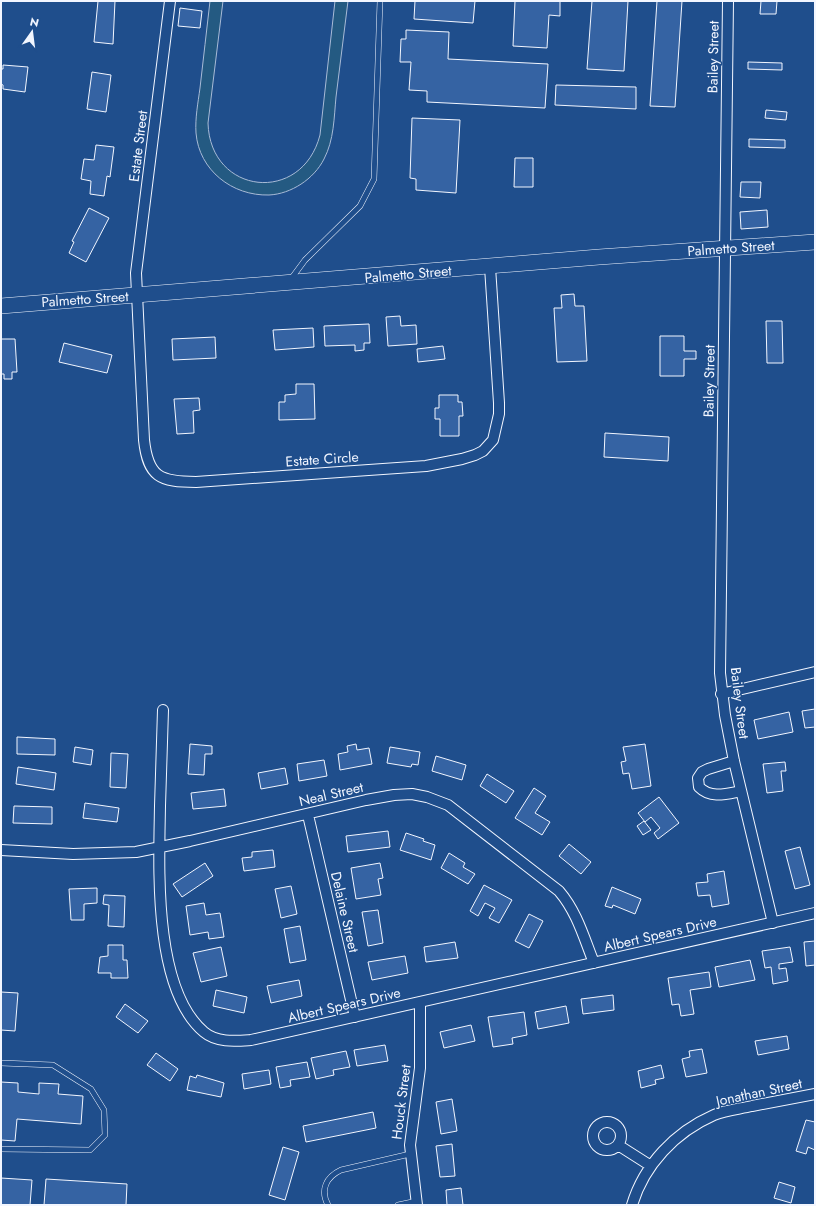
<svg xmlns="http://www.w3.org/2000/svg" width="816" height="1206" font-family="Jost,sans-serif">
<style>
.green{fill:#245a82;stroke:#a8bbd7}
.building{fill:#3563a3;stroke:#f2f6ff}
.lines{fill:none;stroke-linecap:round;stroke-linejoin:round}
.lane-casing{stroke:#f2f6ff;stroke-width:6}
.street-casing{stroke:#f2f6ff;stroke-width:12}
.secondary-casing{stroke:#f2f6ff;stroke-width:16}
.lane{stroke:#1f4e8c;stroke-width:5}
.street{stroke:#1f4e8c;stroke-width:10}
.secondary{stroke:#1f4e8c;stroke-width:15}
.labels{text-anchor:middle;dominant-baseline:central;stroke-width:3;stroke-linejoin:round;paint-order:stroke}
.street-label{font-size:14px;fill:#f2f6ff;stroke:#1f4e8c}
</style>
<rect width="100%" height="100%" fill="#1f4e8c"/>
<!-- green -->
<path class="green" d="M 210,1 L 223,1 L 208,123 C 210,195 302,205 320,135 L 335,1 L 348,1 C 344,33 340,65 336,97 C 334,118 334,140 324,159 C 314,179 291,194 269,195 C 232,196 199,170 196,133 C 195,118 198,103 200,88 C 203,59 207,30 210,1 Z"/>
<!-- building -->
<path class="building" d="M 98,1 L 115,1 L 113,44 L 94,42 Z
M 415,1 L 475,1 L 473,23 L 414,19 Z
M 515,1 L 560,1 L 560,16 L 549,15 L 547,48 L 513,46 Z
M 592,1 L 628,1 L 624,71 L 587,69 Z
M 657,1 L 682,1 L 675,107 L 650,106 Z
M 761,1 L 777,1 L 776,14 L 760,14 Z
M 180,8 L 202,11 L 200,28 L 178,26 Z
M 406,30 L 449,32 L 448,59 L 548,64 L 545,108 L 427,102 L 427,91 L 409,90 L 411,62 L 400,62 L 401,39 L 406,39 Z
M 748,62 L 782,63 L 782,70 L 748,69 Z
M 3,65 L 28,67 L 25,92 L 3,89 L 3,85 L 1,84 L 1,69 L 3,69 Z
M 92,72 L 111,75 L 106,112 L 87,109 Z
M 556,85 L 636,87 L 636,109 L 555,105 Z
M 766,110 L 787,112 L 786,120 L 765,118 Z
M 412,118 L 460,120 L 456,193 L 416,190 L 416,179 L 410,178 Z
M 749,139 L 785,140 L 785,148 L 749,147 Z
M 96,145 L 114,147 L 110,177 L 107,176 L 104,196 L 90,194 L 91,181 L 81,179 L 84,159 L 94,160 Z
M 515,158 L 533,158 L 533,187 L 514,187 Z
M 741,182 L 761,182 L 760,198 L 740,197 Z
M 89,208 L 109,218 L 86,262 L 69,253 L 74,242 L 72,241 Z
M 767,210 L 768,227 L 741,229 L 740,212 Z
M 574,294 L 575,306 L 584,306 L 587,361 L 557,362 L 554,308 L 562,308 L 561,295 Z
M 400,316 L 401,326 L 416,325 L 417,344 L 388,346 L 386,317 Z
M 766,321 L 782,321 L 783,363 L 767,363 Z
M 369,324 L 370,343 L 364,343 L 364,350 L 355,351 L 355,345 L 325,346 L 324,326 Z
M 313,328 L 314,347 L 275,350 L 273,330 Z
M 660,336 L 684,336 L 684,351 L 696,351 L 696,359 L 684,359 L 684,376 L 660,376 Z
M 215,337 L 216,358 L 173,360 L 172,339 Z
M 1,339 L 15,339 L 17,372 L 12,372 L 12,379 L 4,379 L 4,374 L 1,374 Z
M 64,343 L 112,355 L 107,373 L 59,362 Z
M 443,346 L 445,359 L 418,362 L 417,349 Z
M 296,384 L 314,384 L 315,419 L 279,420 L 279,402 L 285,402 L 285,395 L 296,394 Z
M 439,395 L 458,395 L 458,402 L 462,402 L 463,416 L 459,416 L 459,436 L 440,436 L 440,419 L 435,419 L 435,408 L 439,408 Z
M 199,398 L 200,410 L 193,411 L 194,433 L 177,434 L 174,399 Z
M 605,433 L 669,437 L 668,461 L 604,457 Z
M 815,709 L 815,727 L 805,728 L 802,711 Z
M 789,712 L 793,732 L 758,739 L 754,720 Z
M 17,737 L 55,739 L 55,755 L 17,754 Z
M 190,744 L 212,746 L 212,754 L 205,754 L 204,775 L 188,774 Z
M 356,744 L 357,750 L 369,748 L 372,764 L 340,770 L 338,754 L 348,752 L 347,746 Z
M 645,744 L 651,786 L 632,789 L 629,773 L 623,774 L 621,762 L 626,761 L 623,747 Z
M 75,747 L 93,750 L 91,765 L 73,762 Z
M 390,747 L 420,752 L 418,765 L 412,764 L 411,767 L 387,763 Z
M 111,753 L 128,754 L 126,788 L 110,787 Z
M 436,756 L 466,765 L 462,780 L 432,771 Z
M 324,760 L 327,776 L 299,781 L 297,764 Z
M 785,762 L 786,771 L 781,771 L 783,791 L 767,793 L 763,764 Z
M 18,767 L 56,773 L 54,790 L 16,784 Z
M 285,768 L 288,784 L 261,789 L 258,773 Z
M 487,774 L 514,791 L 506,803 L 480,786 Z
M 534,788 L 546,796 L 535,813 L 550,822 L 542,835 L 515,818 Z
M 224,789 L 226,806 L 193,809 L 191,793 Z
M 659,797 L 679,823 L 658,839 L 654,833 L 660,828 L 651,817 L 645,822 L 638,813 Z
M 85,803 L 119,808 L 117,822 L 83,818 Z
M 14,806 L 52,807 L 52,824 L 13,823 Z
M 644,821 L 651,830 L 643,835 L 637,826 Z
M 388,831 L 390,847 L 348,852 L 346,836 Z
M 406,833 L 424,839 L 423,841 L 435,845 L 431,860 L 400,850 Z
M 569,844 L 591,862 L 581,874 L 559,856 Z
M 800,847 L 810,885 L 795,889 L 785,851 Z
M 273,850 L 275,867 L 244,871 L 242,858 L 252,857 L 252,852 Z
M 449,853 L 465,863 L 463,867 L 475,874 L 468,884 L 441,868 Z
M 205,863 L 213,876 L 182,897 L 173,884 Z
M 380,863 L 383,878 L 378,879 L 381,895 L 356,899 L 351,868 Z
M 724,871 L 729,904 L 712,907 L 710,895 L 698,896 L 696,883 L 708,882 L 707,874 Z
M 484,885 L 512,900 L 499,923 L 489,918 L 495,908 L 485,903 L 478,916 L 470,911 Z
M 291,886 L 297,914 L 281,918 L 275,889 Z
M 612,887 L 641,899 L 635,914 L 613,905 L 612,908 L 605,906 Z
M 97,888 L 97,903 L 84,904 L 84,920 L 71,920 L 69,889 Z
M 104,895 L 125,896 L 124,927 L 108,926 L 109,905 L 103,904 Z
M 204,903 L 206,915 L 220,913 L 224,937 L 209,939 L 208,932 L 190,935 L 186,906 Z
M 378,910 L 383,943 L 368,946 L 362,912 Z
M 529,914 L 543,921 L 529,948 L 515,941 Z
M 300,926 L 306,960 L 290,963 L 284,929 Z
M 815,941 L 815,965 L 806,966 L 804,942 Z
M 455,942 L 458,958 L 426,962 L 424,947 Z
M 108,945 L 123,945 L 123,960 L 127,960 L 128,978 L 111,978 L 111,973 L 98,973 L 100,957 L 108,956 Z
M 221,947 L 227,976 L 201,982 L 193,953 Z
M 790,947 L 793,962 L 779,964 L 779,969 L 786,968 L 788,981 L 773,984 L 771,967 L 765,968 L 762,951 Z
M 405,956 L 408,973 L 372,980 L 368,962 Z
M 750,960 L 755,980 L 719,987 L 715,967 Z
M 709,972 L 711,987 L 690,990 L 694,1014 L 681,1016 L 679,1004 L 672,1005 L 668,978 Z
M 299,980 L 302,996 L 271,1003 L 267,986 Z
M 216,990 L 247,997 L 244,1013 L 213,1006 Z
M 1,992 L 18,993 L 15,1031 L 1,1030 Z
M 613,995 L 614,1010 L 583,1014 L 581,999 Z
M 125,1004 L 148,1021 L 138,1033 L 116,1017 Z
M 566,1006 L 569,1023 L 538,1029 L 535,1012 Z
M 524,1012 L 527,1035 L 512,1038 L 513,1044 L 493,1047 L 488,1017 Z
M 471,1025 L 475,1041 L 444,1048 L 440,1032 Z
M 787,1036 L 789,1049 L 758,1055 L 755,1041 Z
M 385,1045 L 388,1061 L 357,1066 L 354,1050 Z
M 702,1049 L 707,1073 L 686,1077 L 682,1059 L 690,1057 L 689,1051 Z
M 346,1051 L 350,1067 L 333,1070 L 334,1075 L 316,1079 L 311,1058 Z
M 156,1053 L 178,1069 L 170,1081 L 147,1065 Z
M 307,1062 L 310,1077 L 290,1080 L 291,1086 L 280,1088 L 276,1067 Z
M 661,1065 L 664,1078 L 655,1080 L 656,1084 L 641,1088 L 638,1071 Z
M 269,1070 L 271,1084 L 244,1089 L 242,1074 Z
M 197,1075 L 224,1083 L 221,1097 L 187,1090 L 190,1076 L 196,1078 Z
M 1,1082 L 18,1083 L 18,1092 L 39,1094 L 39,1083 L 59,1084 L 58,1094 L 83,1096 L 81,1124 L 17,1119 L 15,1141 L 1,1140 Z
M 452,1099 L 457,1131 L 441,1134 L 436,1102 Z
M 373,1112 L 376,1128 L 306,1142 L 303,1126 Z
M 806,1120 L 815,1122 L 815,1150 L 808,1147 L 806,1154 L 796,1151 Z
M 452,1144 L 455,1176 L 440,1177 L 436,1146 Z
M 283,1147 L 299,1152 L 285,1200 L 269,1195 Z
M 1,1178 L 32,1180 L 30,1205 L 1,1205 Z
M 46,1179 L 127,1184 L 126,1205 L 44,1205 Z
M 779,1182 L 795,1187 L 791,1203 L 774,1198 Z
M 461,1188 L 463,1205 L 447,1205 L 446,1190 Z"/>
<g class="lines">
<!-- lane casing -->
<g class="lane-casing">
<path id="lane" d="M 291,279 L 305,260 L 360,206 L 374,179 L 380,1
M 1,1063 L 53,1065 L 91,1089 L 104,1110 L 105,1135 L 90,1150 L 1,1149
M 328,1205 C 320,1190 326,1177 341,1170 L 410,1154
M 398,1205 L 417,1201"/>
</g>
<!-- street casing -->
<g class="street-casing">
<path id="street" d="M 170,1 L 136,273 L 144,440 C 148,477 160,482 196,482 L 426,466 L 462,459 L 475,455 L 483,451 L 493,440 L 499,414 L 499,403 L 490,267
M 728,1 L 720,673 L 725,715 L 734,761 L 773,923
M 721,694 L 815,672
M 163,710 C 162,742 161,774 160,806 C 159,868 153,989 204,1032 C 217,1043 236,1041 251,1040 L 815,913
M 734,761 L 708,769 L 702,772 L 698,778 L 699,787 C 711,799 726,794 741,791
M 308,815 L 355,1017
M 1,850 L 73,854 L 136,852 L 190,841 L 366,800 L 394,795 L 412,794 L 427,797 L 448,805 L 559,891 C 577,912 584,938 594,963
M593 1136a14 14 0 1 1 28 0a14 14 0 1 1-28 0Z
M 618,1145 L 651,1166
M 417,1205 L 410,1145 L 420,1068 L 420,1002
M 632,1205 C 644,1165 675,1132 714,1115 C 726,1110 739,1109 752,1106 C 773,1102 794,1098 815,1094"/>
</g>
<!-- secondary casing -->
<g class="secondary-casing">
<path id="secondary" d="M 1,306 L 599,257 L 815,242"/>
</g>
<!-- lane -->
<use href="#lane" class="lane"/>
<!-- street -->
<use href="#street" class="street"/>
<!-- secondary -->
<use href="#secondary" class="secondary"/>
</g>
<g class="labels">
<!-- street labels -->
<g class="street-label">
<text transform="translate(713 57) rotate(-89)">Bailey Street</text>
<text transform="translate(138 146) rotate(-83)">Estate Street</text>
<text transform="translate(731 248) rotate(-4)">Palmetto Street</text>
<text transform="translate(408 274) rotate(-5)">Palmetto Street</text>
<text transform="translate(85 299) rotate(-4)">Palmetto Street</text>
<text transform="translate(709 381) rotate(-89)">Bailey Street</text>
<text transform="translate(322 459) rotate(-4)">Estate Circle</text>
<text transform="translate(740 703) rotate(83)">Bailey Street</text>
<text transform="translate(331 794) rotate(-13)">Neal Street</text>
<text transform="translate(345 912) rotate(77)">Delaine Street</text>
<text transform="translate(660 934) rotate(-13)">Albert Spears Drive</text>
<text transform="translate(344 1005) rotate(-13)">Albert Spears Drive</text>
<text transform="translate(759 1092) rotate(-12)">Jonathan Street</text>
<text transform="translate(401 1102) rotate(-83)">Houck Street</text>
</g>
</g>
<!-- border -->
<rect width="816" height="1206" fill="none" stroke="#f2f6ff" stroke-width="4"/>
<!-- north arrow -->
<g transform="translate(32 32) rotate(14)" stroke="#1f4e8c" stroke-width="3" paint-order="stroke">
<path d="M0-3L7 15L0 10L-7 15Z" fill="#f2f6ff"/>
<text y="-6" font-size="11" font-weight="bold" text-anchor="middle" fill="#f2f6ff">N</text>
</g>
</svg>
